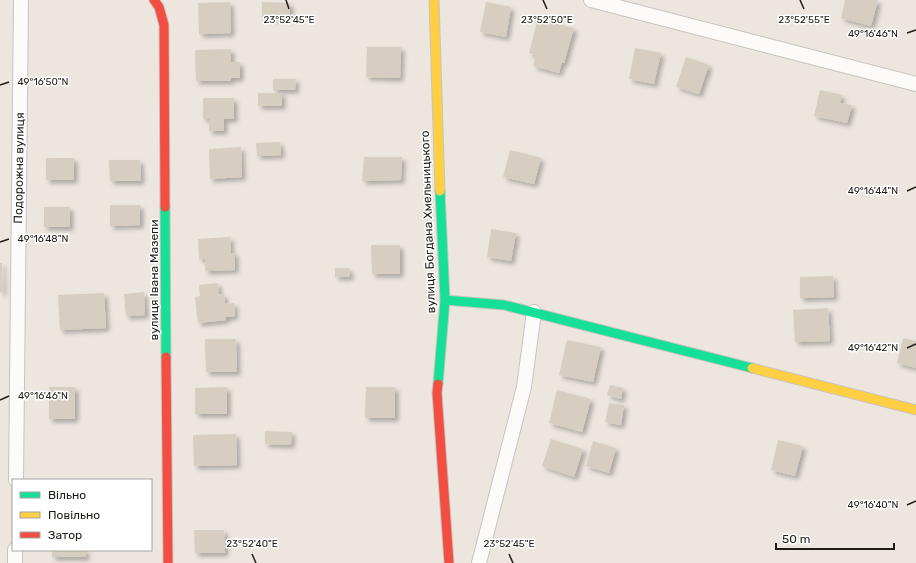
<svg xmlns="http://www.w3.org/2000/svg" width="916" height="563" font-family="Rubik,sans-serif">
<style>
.building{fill:#d8cdc1;filter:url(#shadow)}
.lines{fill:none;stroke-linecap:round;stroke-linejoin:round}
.street-casing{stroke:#c8c3bd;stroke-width:16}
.fast-casing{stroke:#c8c3bd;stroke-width:11}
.slow-casing{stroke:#c8c3bd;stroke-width:11}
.jam-casing{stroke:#c8c3bd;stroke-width:11}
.street{stroke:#fcfbfa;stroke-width:14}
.fast{stroke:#16e098;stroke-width:9}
.slow{stroke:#ffcf43;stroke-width:9}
.jam{stroke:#f24e42;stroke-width:9}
.ticks{fill:none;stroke:#1f1a15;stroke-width:1.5}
.labels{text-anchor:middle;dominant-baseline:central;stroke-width:3;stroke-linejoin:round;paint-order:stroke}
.street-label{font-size:12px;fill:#1f1a15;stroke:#fff}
.ticks-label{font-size:10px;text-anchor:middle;fill:#1f1a15;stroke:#fff;stroke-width:3;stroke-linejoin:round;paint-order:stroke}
</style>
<defs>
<filter id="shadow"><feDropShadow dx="3.5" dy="3.5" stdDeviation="2" flood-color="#0004"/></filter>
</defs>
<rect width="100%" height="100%" fill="#ede6df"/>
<!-- building -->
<path class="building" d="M 845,0 L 878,0 L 871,26 L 841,18 Z
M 230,2 L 231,33 L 199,34 L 198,3 Z
M 262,2 L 290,3 L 290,18 L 262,18 Z
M 486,2 L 511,7 L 506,37 L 480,32 Z
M 538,19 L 574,28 L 564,63 L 562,62 L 559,73 L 533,66 L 536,55 L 529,53 Z
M 367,47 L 401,47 L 400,78 L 366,77 Z
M 635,48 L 661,53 L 654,84 L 629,79 Z
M 231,49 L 231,62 L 240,62 L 240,78 L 231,78 L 231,81 L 196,81 L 195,50 Z
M 686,57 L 709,65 L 699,94 L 676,87 Z
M 273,79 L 296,79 L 295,90 L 273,90 Z
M 820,90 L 842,95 L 840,103 L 852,105 L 847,123 L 814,116 Z
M 258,93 L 282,93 L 282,106 L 258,106 Z
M 203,98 L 234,98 L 234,119 L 224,119 L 224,131 L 209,131 L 209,119 L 203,119 Z
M 280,142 L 281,155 L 257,156 L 256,143 Z
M 241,147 L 242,177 L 210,179 L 209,149 Z
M 510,150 L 541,158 L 534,184 L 503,177 Z
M 364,157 L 402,157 L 401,180 L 362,181 Z
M 46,158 L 74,158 L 74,180 L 46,180 Z
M 109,160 L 140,160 L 141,181 L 110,181 Z
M 110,205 L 140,205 L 140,225 L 110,226 Z
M 44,207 L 70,207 L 70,227 L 44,227 Z
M 491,229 L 516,233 L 511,261 L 487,257 Z
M 230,237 L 231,253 L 235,253 L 235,270 L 205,271 L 205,259 L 199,259 L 198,239 Z
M 371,245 L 400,245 L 400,274 L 372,274 Z
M 0,263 L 2,263 L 3,292 L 0,292 Z
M 335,268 L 349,268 L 350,277 L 335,277 Z
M 833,276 L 834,297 L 800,298 L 800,277 Z
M 218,283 L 219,294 L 224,294 L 225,304 L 234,303 L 235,316 L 226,317 L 226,320 L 198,323 L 195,297 L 200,296 L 199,285 Z
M 144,292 L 145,315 L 126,316 L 124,294 Z
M 104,293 L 106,328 L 60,330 L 58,295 Z
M 828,308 L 830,341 L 795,342 L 793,310 Z
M 903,338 L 916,341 L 916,368 L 897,363 Z
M 205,339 L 236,339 L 237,372 L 206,372 Z
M 567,340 L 601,347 L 593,382 L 559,375 Z
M 610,385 L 623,388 L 621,399 L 607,395 Z
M 49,387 L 75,387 L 75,419 L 49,419 Z
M 227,387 L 227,414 L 195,414 L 195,388 Z
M 366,387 L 395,387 L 395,418 L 365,418 Z
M 557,390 L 591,399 L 582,432 L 549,423 Z
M 609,403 L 624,405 L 621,425 L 605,422 Z
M 265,431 L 292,432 L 291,445 L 265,444 Z
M 236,434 L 237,465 L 194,466 L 193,435 Z
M 551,439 L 583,449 L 574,477 L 542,466 Z
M 778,440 L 803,446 L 795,476 L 771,470 Z
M 593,441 L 616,448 L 609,473 L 586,466 Z
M 194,530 L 224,530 L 225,553 L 195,553 Z
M 52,550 L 86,550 L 86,557 L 52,557 Z"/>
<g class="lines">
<!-- street casing -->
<g class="street-casing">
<path id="street" d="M 591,0 L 916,84
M 16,480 L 21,0
M 15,563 L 15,550
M 479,563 L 524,387 L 534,312"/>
</g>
<!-- fast casing -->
<g class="fast-casing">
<path id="fast" d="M 165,207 L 166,357
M 445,300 L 504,305 L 752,368
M 438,384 L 445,300 L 440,191"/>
</g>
<!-- slow casing -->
<g class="slow-casing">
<path id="slow" d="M 434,0 L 440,191
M 752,368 L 916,410"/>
</g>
<!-- jam casing -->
<g class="jam-casing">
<path id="jam" d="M 154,0 L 159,7 L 164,25 L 165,207
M 166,357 L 168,563
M 438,384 L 437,393 L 449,563"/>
</g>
<!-- street -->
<use href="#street" class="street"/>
<!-- fast -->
<use href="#fast" class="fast"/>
<!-- slow -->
<use href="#slow" class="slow"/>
<!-- jam -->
<use href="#jam" class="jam"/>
</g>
<!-- ticks -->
<path class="ticks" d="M 286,0 L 289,9M 543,0 L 547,9M 800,0 L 804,9M 907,33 L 916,30M 0,85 L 9,82M 907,191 L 916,187M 0,242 L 9,239M 907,348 L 916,344M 0,400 L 9,396M 907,505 L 916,501M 252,554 L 256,563M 509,554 L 513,563"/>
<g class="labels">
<!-- street labels -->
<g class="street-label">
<text transform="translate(19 168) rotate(-89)">Подорожна вулиця</text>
<text transform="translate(428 222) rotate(-92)">вулиця Богдана Хмельницького</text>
<text transform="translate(154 280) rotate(-90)">вулиця Івана Мазепи</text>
</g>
</g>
<g class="ticks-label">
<text x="289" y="23">23°52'45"E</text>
<text x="547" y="23">23°52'50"E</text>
<text x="804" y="23">23°52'55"E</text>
<text x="873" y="37">49°16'46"N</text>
<text x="43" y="85">49°16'50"N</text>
<text x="873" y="194">49°16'44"N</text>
<text x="43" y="242">49°16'48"N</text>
<text x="873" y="351">49°16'42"N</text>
<text x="43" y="399">49°16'46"N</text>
<text x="873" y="508">49°16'40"N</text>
<text x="252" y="547">23°52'40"E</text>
<text x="509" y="547">23°52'45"E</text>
</g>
<!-- legend -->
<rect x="12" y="479" width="140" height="72" fill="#ffffff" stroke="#a5a3a1"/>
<rect x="20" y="492" width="20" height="6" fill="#16e098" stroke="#a5a3a1"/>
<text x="48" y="499" font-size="12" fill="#1f1a15">Вільно</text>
<rect x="20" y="512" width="20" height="6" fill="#ffcf43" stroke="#a5a3a1"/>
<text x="48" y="519" font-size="12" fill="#1f1a15">Повільно</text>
<rect x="20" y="532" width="20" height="6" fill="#f24e42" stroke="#a5a3a1"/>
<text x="48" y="539" font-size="12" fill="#1f1a15">Затор</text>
<!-- scale -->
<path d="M776 543v6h118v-6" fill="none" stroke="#1f1a15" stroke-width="2"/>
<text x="782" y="543" font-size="12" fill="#1f1a15" stroke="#ffffff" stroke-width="3" paint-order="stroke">50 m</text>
</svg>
